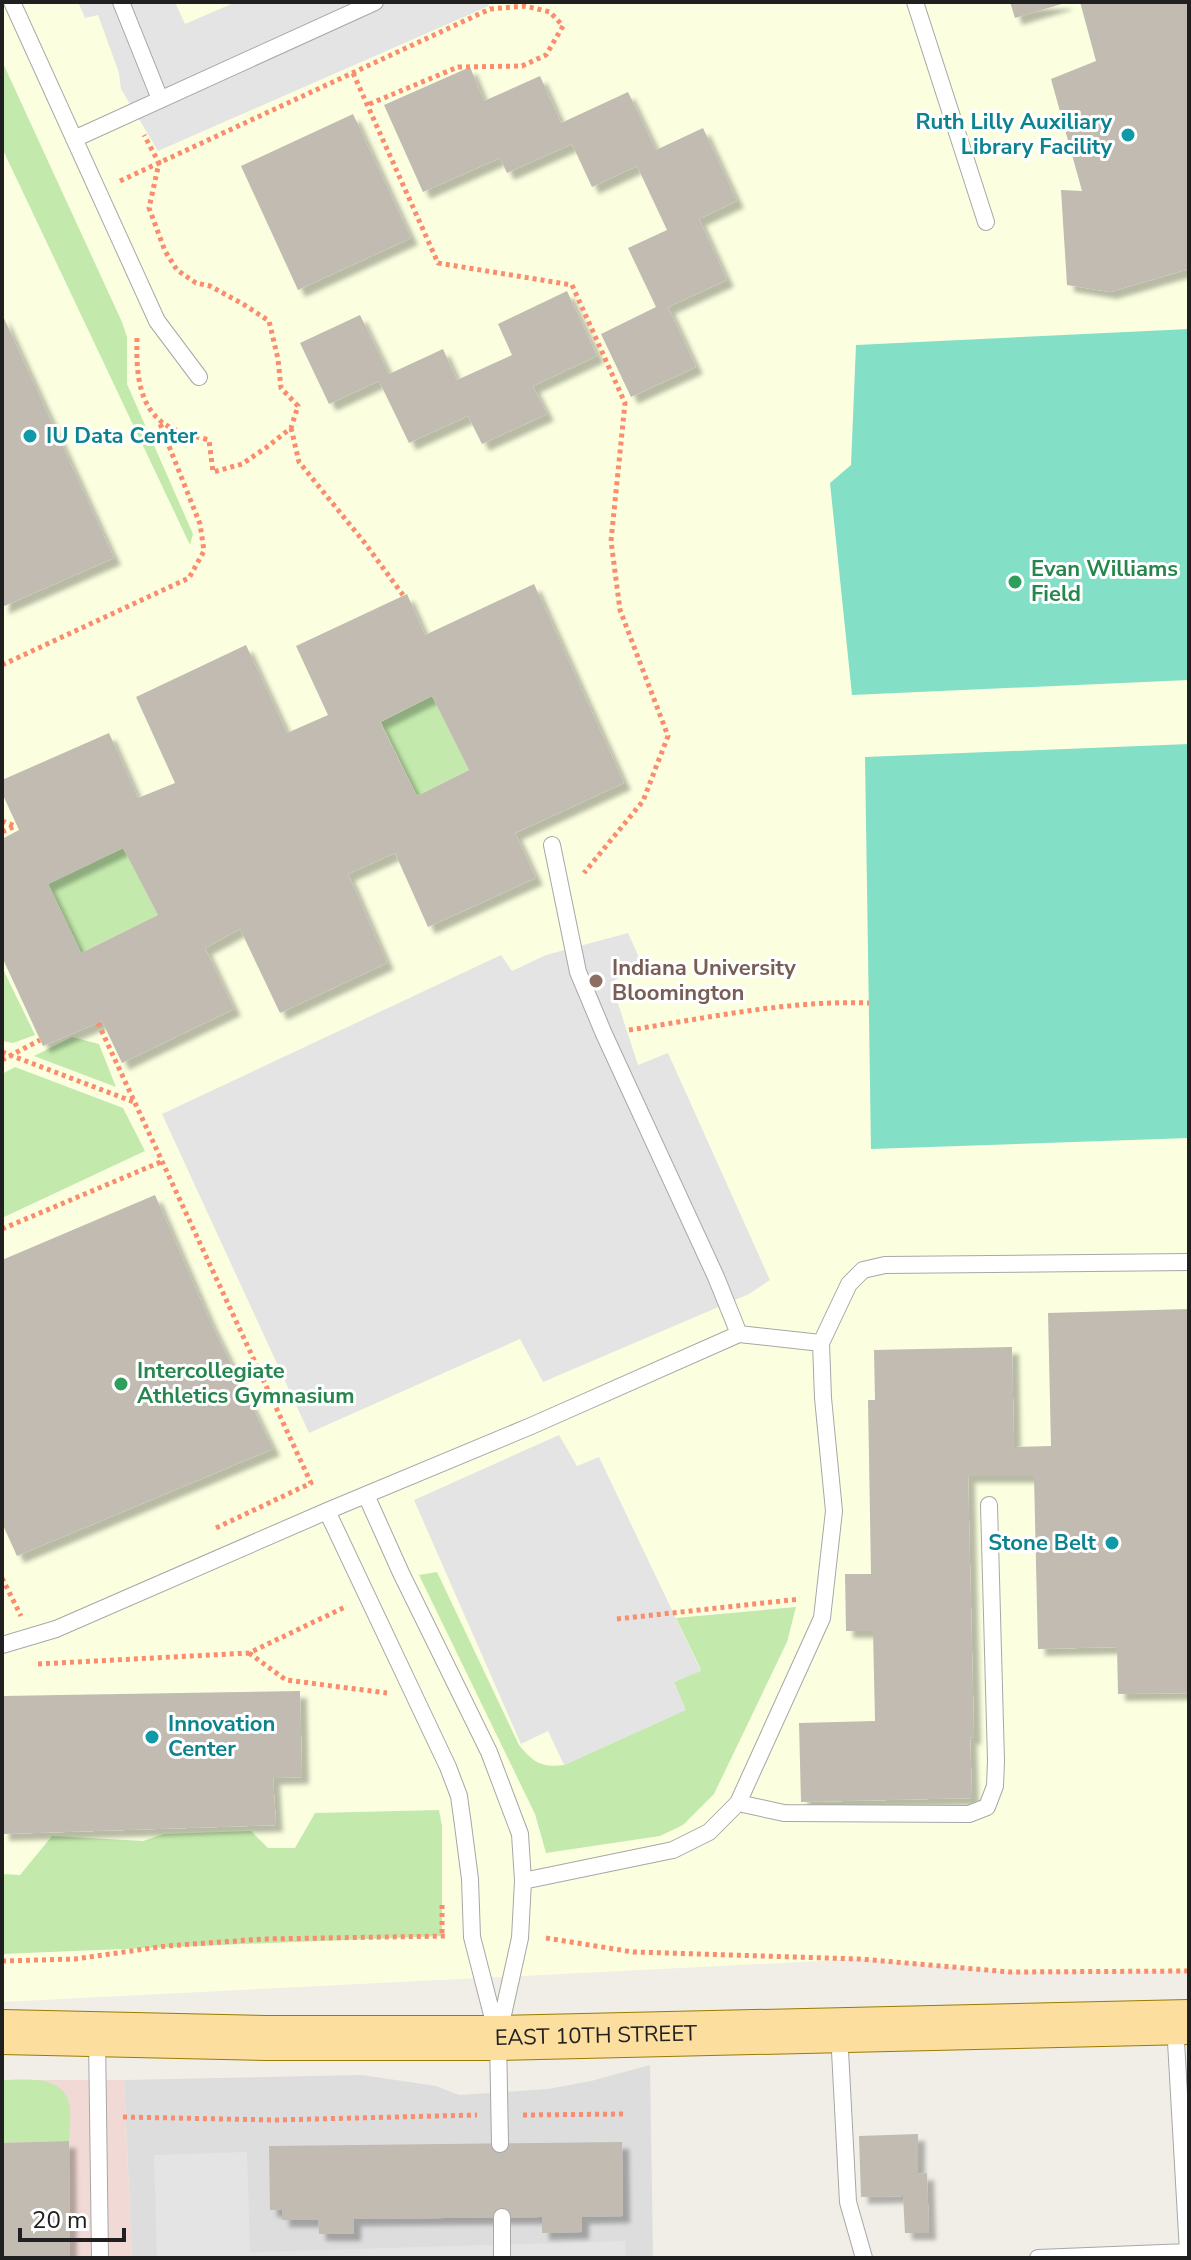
<svg xmlns="http://www.w3.org/2000/svg" width="1191" height="2260" font-family="'Nunito Sans',sans-serif">
<style>
.residential{fill:#dedddd}
.commercial{fill:#f1dad5}
.education{fill:#fbffe0}
.grass{fill:#c3eaac}
.pitch{fill:#84dfc7}
.parking{fill:#e4e4e4}
.building{fill:#c1bbb2;fill-rule:evenodd;filter:url(#shadow)}
.lines{fill:none;stroke-linecap:round;stroke-linejoin:round}
.service-casing{stroke:#a7a7a7;stroke-width:18}
.primary-casing{stroke:#9b7b00;stroke-width:46}
.path{stroke:#fa8d6d;stroke-width:5;stroke-dasharray:4 4;stroke-linecap:butt}
.service{stroke:#fff;stroke-width:16}
.primary{stroke:#fcdf9f;stroke-width:44}
.culture-dot{fill:#0f9aa8;stroke:#fff;stroke-width:3}
.leisure-dot{fill:#2e9e5b;stroke:#fff;stroke-width:3}
.education-dot{fill:#8d6e63;stroke:#fff;stroke-width:3}
.labels{text-anchor:middle;dominant-baseline:central;stroke-width:6;stroke-linejoin:round;paint-order:stroke}
.culture-label{font-size:22px;font-weight:bold;fill:#0d838f;stroke:#fff;text-anchor:end}
.leisure-label{font-size:22px;font-weight:bold;fill:#27864d;stroke:#fff;text-anchor:start}
.education-label{font-size:22px;font-weight:bold;fill:#785e54;stroke:#fff;text-anchor:start}
.street-label{font-size:22px;fill:#202020;stroke:#fff}
</style>
<defs>
<filter id="shadow"><feDropShadow dx="7" dy="7" stdDeviation="2" flood-color="#0004"/></filter>
</defs>
<rect width="100%" height="100%" fill="#f0eee6"/>
<!-- residential -->
<path class="residential" d="M 650,2065 L 653,2258 L 132,2258 L 124,2080 L 362,2075 L 436,2086 L 459,2095 L 548,2089 L 591,2081 Z"/>
<!-- commercial -->
<path class="commercial" d="M 2,2080 L 124,2080 L 132,2258 L 2,2258 Z"/>
<!-- education -->
<path class="education" d="M 2,2 L 1189,2 L 1189,1971 L 1010,1972 L 860,1959 L 2,2002 Z"/>
<!-- grass -->
<path class="grass" d="M 2,61 L 122,322 L 127,337 L 127,384 L 193,534 L 190,545 L 2,148 Z
M 432,696 L 469,770 L 417,796 L 381,722 Z
M 123,848 L 158,915 L 81,953 L 48,884 Z
M 2,967 L 35,1035 L 13,1043 L 2,1041 Z
M 72,1037 L 99,1044 L 116,1087 L 34,1056 Z
M 15,1067 L 123,1108 L 145,1151 L 2,1218 L 2,1074 Z
M 437,1572 L 519,1745 C 533,1762 541,1768 564,1765 L 685,1710 L 674,1682 L 701,1670 L 676,1618 L 796,1607 L 787,1642 L 714,1794 L 683,1825 L 660,1836 L 546,1853 L 535,1814 L 419,1575 Z
M 439,1810 L 442,1826 L 442,1936 L 2,1954 L 2,1874 L 20,1875 L 52,1836 L 143,1841 L 164,1834 L 251,1831 L 268,1848 L 295,1848 L 315,1813 Z
M 2,2080 C 24,2080 62,2074 69,2103 C 72,2114 69,2130 69,2141 L 2,2143 Z"/>
<!-- pitch -->
<path class="pitch" d="M 1189,329 L 1189,680 L 852,695 L 830,483 L 851,465 L 856,345 Z
M 1189,744 L 1189,1138 L 871,1149 L 865,757 Z"/>
<!-- parking -->
<path class="parking" d="M 78,2 L 175,2 L 185,24 L 236,2 L 487,2 L 489,6 L 158,151 L 121,89 L 119,73 L 98,15 L 85,18 Z
M 628,933 L 643,966 L 611,982 L 638,1065 L 668,1053 L 770,1280 L 749,1294 L 543,1382 L 520,1339 L 309,1433 L 162,1114 L 501,955 L 512,971 L 546,955 Z
M 559,1435 L 577,1466 L 599,1457 L 701,1671 L 674,1682 L 686,1710 L 564,1765 L 548,1731 L 521,1744 L 414,1500 Z
M 247,2152 L 250,2252 L 625,2241 L 626,2258 L 157,2258 L 154,2155 Z"/>
<!-- building -->
<path class="building" d="M 1010,2 L 1065,2 L 1065,3 L 1015,18 Z
M 1080,2 L 1189,2 L 1189,269 L 1110,292 L 1067,285 L 1061,190 L 1082,191 L 1051,79 L 1096,61 Z
M 470,67 L 484,101 L 540,76 L 561,123 L 628,92 L 656,150 L 703,128 L 737,201 L 699,219 L 727,280 L 668,307 L 696,367 L 631,397 L 601,334 L 656,307 L 628,248 L 667,230 L 637,166 L 592,187 L 572,144 L 507,173 L 500,158 L 423,192 L 384,105 Z
M 353,114 L 411,238 L 298,290 L 241,166 Z
M 567,291 L 597,356 L 533,386 L 547,414 L 482,444 L 468,416 L 409,443 L 379,381 L 329,404 L 300,343 L 360,315 L 389,374 L 443,349 L 457,380 L 512,355 L 498,324 Z
M 2,314 L 114,558 L 2,607 Z
M 534,584 L 624,783 L 515,833 L 536,878 L 428,927 L 395,853 L 348,874 L 387,963 L 280,1013 L 240,929 L 205,948 L 234,1009 L 122,1063 L 102,1021 L 43,1046 L 2,957 L 2,839 L 19,830 L 2,793 L 2,780 L 109,733 L 138,798 L 175,783 L 136,697 L 246,645 L 287,733 L 328,715 L 296,646 L 407,594 L 425,635 ZM 432,696 L 469,770 L 417,796 L 380,722 ZM 123,848 L 158,915 L 81,953 L 48,884 Z
M 155,1195 L 209,1319 L 273,1449 L 17,1556 L 2,1523 L 2,1260 Z
M 1189,1309 L 1189,1693 L 1118,1694 L 1117,1647 L 1038,1649 L 1034,1476 L 968,1476 L 974,1738 L 970,1737 L 972,1798 L 801,1802 L 799,1723 L 875,1721 L 873,1631 L 846,1631 L 845,1574 L 871,1574 L 868,1400 L 875,1400 L 874,1350 L 1012,1347 L 1014,1447 L 1051,1446 L 1048,1313 Z
M 300,1691 L 302,1777 L 273,1778 L 276,1825 L 2,1834 L 2,1696 Z
M 918,2134 L 918,2174 L 927,2173 L 929,2233 L 905,2233 L 903,2196 L 861,2197 L 859,2136 Z
M 69,2141 L 70,2258 L 2,2258 L 2,2143 Z
M 622,2142 L 623,2216 L 582,2217 L 582,2232 L 542,2233 L 542,2217 L 354,2219 L 354,2234 L 319,2234 L 318,2220 L 282,2220 L 282,2210 L 270,2210 L 269,2146 Z"/>
<g class="lines">
<!-- service casing -->
<g class="service-casing">
<path id="service" d="M 12,2 L 157,321 L 199,377
M 121,2 L 160,99
M 915,2 L 986,222
M 74,139 L 375,2
M 552,845 L 578,972 L 604,1034 L 716,1277 L 739,1334
M 366,1495 L 401,1573 L 489,1752 L 520,1834 L 523,1881 L 520,1938 L 499,2033
M 327,1511 L 448,1767 L 459,1796 L 463,1825 L 470,1879 L 472,1937 L 498,2038 L 500,2144
M 2,1645 L 56,1629 L 327,1511 L 531,1426 L 739,1334 L 821,1343
M 738,1803 L 784,1813 L 969,1814 L 987,1807 L 995,1786 L 996,1761 L 989,1505
M 523,1881 L 673,1850 L 709,1832 L 738,1803 L 822,1618 L 834,1511 L 823,1398 L 821,1343 L 849,1284 L 863,1270 L 885,1265 L 1189,1262
M 839,2032 L 848,2202 L 864,2258
M 97,2036 L 100,2258
M 502,2217 L 502,2258
M 1038,2258 L 1188,2252 L 1175,2024"/>
</g>
<!-- primary casing -->
<g class="primary-casing">
<g id="primary">
<path id="s1" d="M 2,2032 L 266,2038 L 498,2038 L 1189,2022"/>
</g>
</g>
<!-- path -->
<path class="path" d="M 353,73 L 438,263 L 572,285 L 625,403 L 611,541 L 620,610 L 668,736 L 643,801 L 584,873
M 120,181 L 490,9 L 525,6 L 550,12 L 563,26 L 546,55 L 522,66 L 458,67 L 367,105
M 137,338 C 136,374 138,416 178,431 C 188,435 198,437 209,440 L 213,472 L 242,464 L 267,447 L 291,428 L 298,406 L 281,388 L 278,359 L 269,321 L 243,304 L 210,286 L 196,283 L 177,270 L 165,251 L 149,208 L 159,163 L 144,135
M 291,428 L 299,462 L 364,542 L 403,595
M 2,665 L 189,578 L 204,551 L 200,524 L 159,421
M 2,821 L 15,826 L 2,832
M 98,1023 L 311,1483 L 216,1528
M 629,1030 C 708,1018 788,1000 869,1003
M 2,1052 L 134,1102
M 2,1060 L 40,1040
M 2,1229 L 163,1161
M 2,1578 L 21,1616
M 617,1619 L 800,1599
M 249,1653 L 286,1680 L 387,1693
M 38,1664 L 249,1653 L 345,1607
M 442,1905 L 442,1936
M 546,1938 L 633,1952 L 860,1959 L 1010,1972 L 1189,1971
M 2,1961 L 75,1959 L 166,1946 L 263,1939 L 448,1936
M 523,2115 L 626,2114
M 123,2117 L 275,2120 L 477,2115"/>
<!-- service -->
<use href="#service" class="service"/>
<!-- primary -->
<use href="#primary" class="primary"/>
</g>
<!-- markers -->
<g class="culture-dot">
<circle cx="1128" cy="135" r="8"/>
<circle cx="30" cy="436" r="8"/>
<circle cx="1112" cy="1543" r="8"/>
<circle cx="152" cy="1737" r="8"/>
</g>
<g class="leisure-dot">
<circle cx="1015" cy="582" r="8"/>
<circle cx="121" cy="1384" r="8"/>
</g>
<circle class="education-dot" cx="596" cy="981" r="8"/>
<g class="labels">
<!-- culture labels -->
<g class="culture-label">
<text x="1112" y="122">Ruth Lilly Auxiliary<tspan x="1112" dy="25">Library Facility</tspan></text>
<text x="46" y="436" text-anchor="start">IU Data Center</text>
<text x="1096" y="1543">Stone Belt</text>
<text x="168" y="1724" text-anchor="start">Innovation<tspan x="168" dy="25">Center</tspan></text>
</g>
<!-- leisure labels -->
<g class="leisure-label">
<text x="1031" y="569">Evan Williams<tspan x="1031" dy="25">Field</tspan></text>
<text x="137" y="1371">Intercollegiate<tspan x="137" dy="25">Athletics Gymnasium</tspan></text>
</g>
<!-- education labels -->
<g class="education-label">
<text x="612" y="968">Indiana University<tspan x="612" dy="25">Bloomington</tspan></text>
</g>
<!-- street labels -->
<g class="street-label">
<text stroke="none"><textPath href="#s1" startOffset="594">EAST 10TH STREET</textPath></text>
</g>
</g>
<!-- border -->
<rect width="1191" height="2260" fill="none" stroke="#202020" stroke-width="8"/>
<!-- scale -->
<path d="M20 2228v12h104v-12" fill="none" stroke="#202020" stroke-width="4"/>
<text x="32" y="2228" font-size="24" fill="#202020" stroke="#ffffff" stroke-width="6" paint-order="stroke">20 m</text>
</svg>
